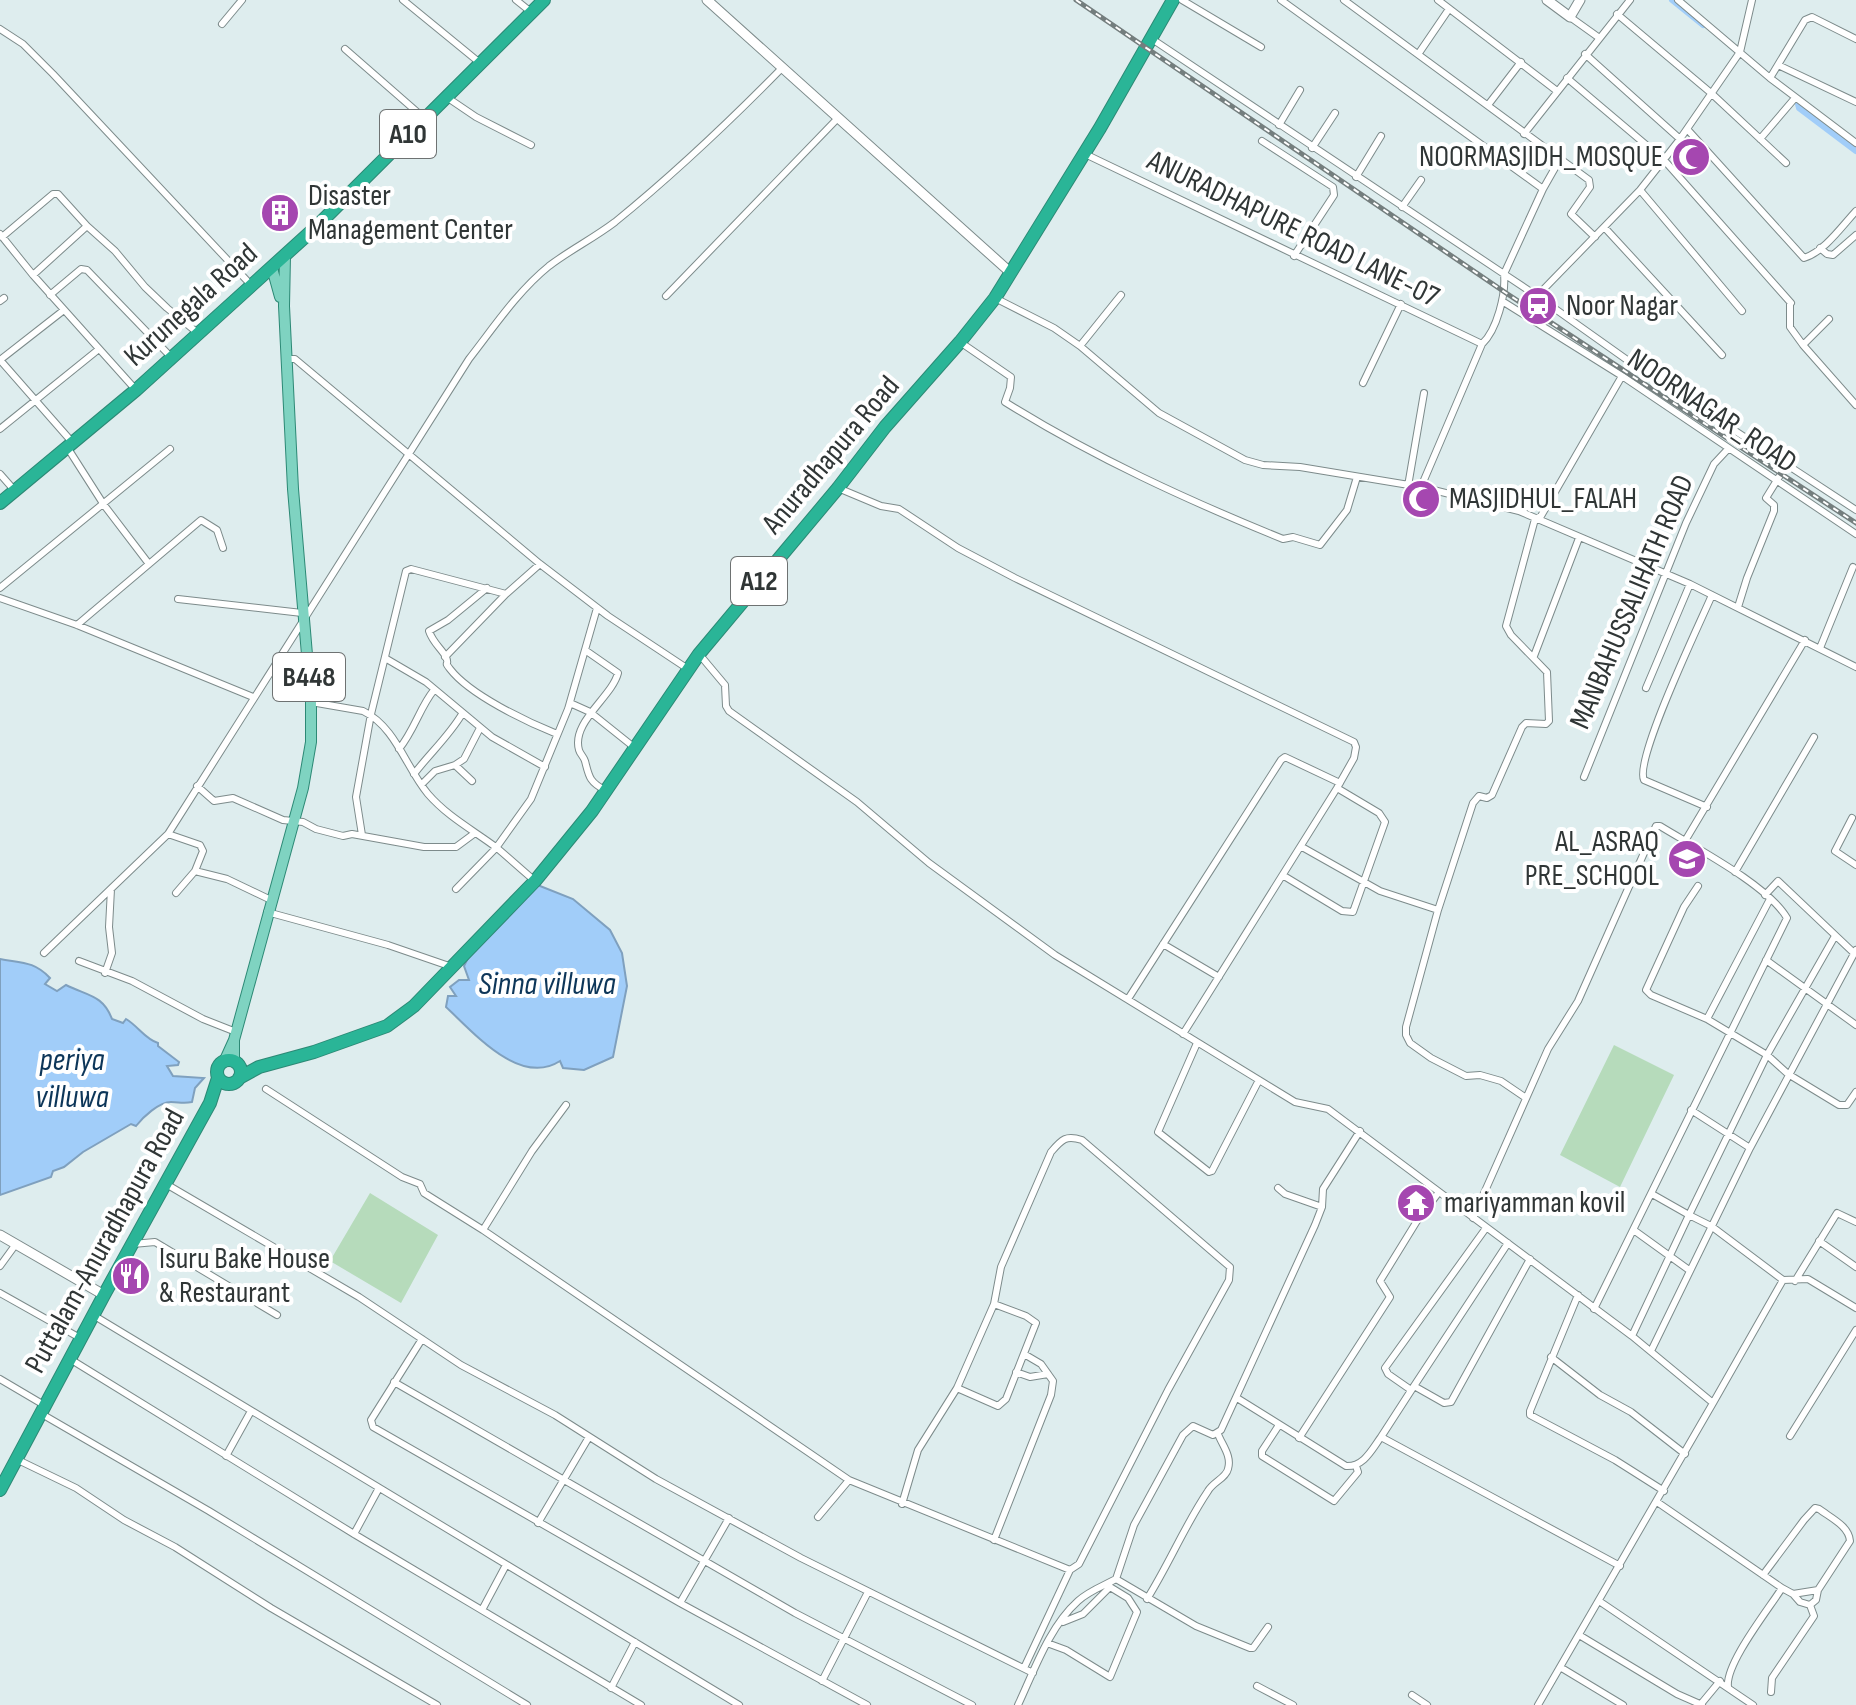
<svg xmlns="http://www.w3.org/2000/svg" width="1856" height="1705" font-family="'Sofia Sans Condensed',sans-serif">
<style>
.green{fill:#b6dbbb}
.water{fill:#a1cdf9;stroke:#7fa0be;stroke-width:2}
.lines{fill:none;stroke-linecap:round;stroke-linejoin:round}
.canal{stroke:#a1cdf9;stroke-width:6}
.street-casing{stroke:#7d8b8b;stroke-width:8}
.secondary-casing{stroke:#7d8b8b;stroke-width:11}
.primary-casing{stroke:#2c8975;stroke-width:12}
.highway-casing{stroke:#2c8975;stroke-width:14}
.street{stroke:#fff;stroke-width:6}
.secondary{stroke:#fff;stroke-width:9}
.primary{stroke:#7fd3c1;stroke-width:10}
.highway{stroke:#2ab597;stroke-width:12}
.rail-casing{stroke:#747e7e;stroke-width:5}
.rail{stroke:#fff;stroke-width:2;stroke-dasharray:6;stroke-linecap:butt}
.labels{text-anchor:middle;dominant-baseline:central;stroke-width:8;stroke-linejoin:round;paint-order:stroke}
.shield{fill:#fff;stroke:#6e7272;stroke-width:2}
.shield-label{font-size:28px;font-weight:bold;fill:#303636}
.poi-label{font-size:30px;fill:#303636;stroke:#fff;text-anchor:start}
.street-label{font-size:30px;fill:#303636;stroke:#fff}
.water-label{font-size:32px;font-style:italic;fill:#0d3659;stroke:#fff}
</style>
<rect width="100%" height="100%" fill="#deedee"/>
<!-- green -->
<path class="green" d="M 1614,1045 L 1674,1075 L 1620,1187 L 1560,1155 Z
M 370,1193 L 438,1235 L 401,1303 L 330,1261 Z"/>
<!-- water -->
<path class="water" d="M 535,884 L 573,899 L 610,930 L 622,953 L 627,986 L 613,1057 L 584,1070 L 563,1068 L 560,1061 C 520,1087 474,1033 446,1007 L 448,996 L 456,996 L 450,987 L 459,980 L 469,980 L 464,966 L 470,954 Z
M 0,959 C 21,963 34,961 50,978 L 45,984 L 57,991 L 66,985 C 88,996 103,995 112,1019 L 123,1023 L 126,1019 C 138,1026 145,1039 158,1043 L 158,1046 L 179,1062 L 178,1065 L 167,1066 L 173,1076 L 204,1078 L 195,1088 L 192,1102 C 183,1104 179,1102 171,1102 C 159,1102 143,1117 136,1126 L 131,1124 L 83,1152 L 64,1167 L 53,1171 L 51,1177 L 0,1195 Z"/>
<g class="lines">
<!-- canal -->
<path class="canal" d="M 1672,0 L 1703,25
M 1798,104 L 1799,108 L 1856,151"/>
<!-- street casing -->
<g class="street-casing">
<path id="street" d="M 403,0 L 480,63
M 516,0 L 531,12
M 1182,0 L 1261,47
M 1281,0 L 1543,189
M 1344,0 L 1589,180 L 1590,187 L 1571,214 L 1595,237
M 1438,0 L 1557,91
M 1678,0 L 1770,78 L 1856,143
M 1617,14 L 1711,93 L 1786,163
M 1570,17 L 1598,37
M 222,24 L 242,0
M 0,29 L 23,44 L 53,74 L 252,286
M 1152,39 L 1504,274 C 1506,294 1497,330 1482,344 L 1421,487
M 345,49 L 424,118
M 1419,53 L 1449,9
M 1585,54 L 1680,139
M 1778,65 L 1856,102
M 1567,78 L 1664,160 L 1791,303
M 1770,78 L 1805,20 L 1812,17 L 1856,39
M 445,96 L 476,117 L 531,145
M 1488,105 L 1521,62
M 1279,125 L 1300,90
M 1687,129 L 1804,258 C 1824,252 1842,226 1856,211
M 1524,134 L 1630,0
M 1760,139 L 1795,98
M 1262,141 L 1333,187 L 1334,195 L 1294,256
M 1312,148 L 1335,113
M 1085,154 L 1482,344
M 1560,159 L 1543,189 L 1504,274 L 1537,296 L 1640,190 L 1680,139 L 1740,52 L 1752,0
M 1356,177 L 1381,136
M 1640,190 L 1742,311
M 1402,207 L 1421,180
M 87,226 L 115,251 L 145,287 L 167,308 L 199,334
M 1605,228 L 1722,355
M 0,234 L 33,275 L 136,390
M 2,237 L 53,194 L 58,194 L 87,226 L 33,275
M 1820,248 L 1827,254 L 1833,255 L 1856,235
M 50,295 L 81,269 L 87,270 L 172,358
M 666,296 L 838,118
M 1537,296 L 1630,362 L 1856,510
M 995,298 L 1054,328 L 1080,346 L 1159,413 L 1245,460 L 1263,465 L 1300,467 L 1421,487 L 1519,511 L 1690,584 L 1856,667
M 0,301 L 4,298
M 1502,301 L 1622,376 L 1856,534
M 1790,304 L 1790,327 L 1803,345
M 1829,319 L 1803,345 L 1856,405
M 960,342 L 1011,377 L 1010,388 L 1005,402 C 1093,457 1187,500 1283,539 L 1293,537 L 1320,545 L 1347,510 L 1357,477
M 1080,346 L 1121,295
M 287,359 L 295,359 L 540,564 L 608,616 L 688,669
M 0,360 L 72,442
M 0,360 L 64,310
M 1363,383 L 1401,304
M 0,429 L 99,349
M 67,447 L 104,505 L 149,564
M 0,474 L 15,491
M 1408,486 L 1424,393
M 838,488 L 881,506 L 899,509 L 958,548 L 1015,578 L 1354,742 L 1356,747 L 1354,758 L 1337,788 L 1183,1034
M 0,588 L 170,449
M 487,588 L 448,620 L 429,631 C 433,643 441,648 446,657 C 450,667 443,660 450,669 C 470,695 527,722 557,734
M 0,598 L 77,625 L 253,697
M 178,599 L 302,613
M 1738,607 L 1747,578 L 1774,511 L 1774,505 L 1766,498 L 1787,464
M 77,625 L 201,520 L 217,530 L 223,548
M 1820,648 L 1853,567
M 585,650 L 618,673 C 612,697 571,722 579,750 C 580,754 584,757 585,761 C 589,776 589,782 605,790
M 699,654 L 725,685 L 726,706 L 729,711 L 857,802 L 929,863 L 1055,955 L 1295,1102 L 1328,1109 L 1632,1336 L 1713,1403 L 1538,1705
M 1534,656 L 1579,538
M 445,657 L 506,594
M 385,658 L 426,682 L 492,737 L 545,767
M 1646,688 L 1690,584
M 311,702 L 363,711 C 396,727 406,768 428,794 C 448,817 473,830 497,848 C 510,859 522,870 535,881
M 570,703 L 590,712 L 635,748
M 399,749 C 415,729 420,707 434,690
M 455,765 L 472,781
M 414,774 C 430,753 449,736 462,714
M 1584,777 L 1686,523 L 1714,464 L 1728,449
M 422,784 L 435,771 L 455,765 L 464,759 L 480,728
M 197,786 L 214,801 L 233,798 L 283,820 L 303,822 L 316,829 L 343,836 L 352,834 L 424,847 L 456,847 L 475,833
M 1707,807 L 1644,780 C 1634,760 1700,623 1712,595
M 1852,818 L 1835,851 L 1856,865
M 168,834 L 200,845 L 203,851 L 195,871 L 227,879 L 271,900
M 362,835 L 356,797 L 371,714 L 406,571 L 411,569 L 506,594 L 540,564
M 1685,841 L 1805,640
M 1302,847 L 1380,891 L 1438,910
M 1735,872 L 1814,737
M 1284,876 L 1342,911 L 1353,912 L 1385,822 L 1379,813 L 1337,788
M 1698,886 L 1684,907 L 1646,990 L 1651,995 L 1707,1019
M 456,889 L 496,848 L 531,799 L 568,709 L 597,608
M 176,893 L 195,871
M 1765,895 L 1778,881 L 1854,953
M 1770,899 L 1707,1019 L 1767,1055 L 1788,1074 L 1839,1105 L 1847,1105 L 1856,1092
M 267,912 L 388,945 L 452,967
M 1835,936 L 1767,1055 L 1689,1215 L 1711,1226 L 1783,1280 L 1808,1279 L 1856,1308
M 1163,944 L 1219,977
M 44,953 L 168,834 L 469,359 C 494,327 517,292 549,266 C 570,250 594,238 615,222 C 674,174 729,122 782,68
M 1766,960 L 1856,1025
M 79,961 L 132,981 L 203,1019 L 236,1032
M 105,973 L 112,953 L 109,927 L 111,889
M 1128,999 L 1281,760 L 1285,757 L 1340,783
M 1197,1043 L 1158,1132 L 1209,1172 L 1212,1171 L 1259,1080
M 266,1089 L 402,1177 L 420,1184 L 424,1193 L 483,1230 L 849,1480 L 1070,1570 L 1079,1564 L 1168,1390 L 1229,1280 L 1230,1267 L 1082,1140 C 1066,1135 1062,1139 1051,1152 L 1001,1267 L 994,1304 L 957,1388 L 918,1450 L 902,1504
M 1526,1098 L 1501,1081 L 1480,1075 L 1466,1076 L 1431,1058 L 1410,1043 L 1406,1035 L 1406,1027 L 1438,910 L 1473,803 L 1479,796 L 1487,798 L 1492,795 L 1522,727 L 1526,723 L 1546,724 L 1549,721 L 1547,672 L 1511,635 L 1506,626 L 1535,519 L 1541,516 L 1622,376
M 1691,1110 L 1750,1148
M 166,1184 L 359,1297 L 461,1365 L 555,1415 L 656,1479 L 801,1558 L 1033,1673
M 1278,1188 L 1285,1194 L 1322,1207
M 1473,1218 L 1548,1049 L 1578,1001 L 1656,826 L 1660,826 C 1694,847 1768,885 1787,918 L 1594,1309
M 483,1230 L 532,1151 L 566,1105
M 1635,1231 L 1689,1270
M 1819,1241 L 1856,1267
M 133,1244 L 155,1242 L 277,1315
M 0,1266 L 16,1244
M 1795,1281 L 1837,1213 L 1856,1222
M 0,1293 L 80,1338
M 1578,1295 L 1530,1411 L 1530,1415 L 1615,1460 L 1664,1491
M 93,1315 L 739,1705
M 1632,1336 L 1689,1215 L 1652,1194
M 422,1339 L 371,1420 L 373,1427 L 680,1603 L 867,1705
M 1651,1351 L 1750,1148 L 1856,950
M 1551,1357 L 1600,1395 L 1631,1412 L 1685,1454
M 70,1359 L 354,1534 L 641,1705
M 1016,1372 L 1030,1377 L 1048,1374
M 0,1379 L 44,1405
M 394,1382 L 795,1613 L 972,1705
M 1414,1386 L 1508,1243
M 957,1388 L 998,1406 L 1006,1399 L 1036,1323 L 1026,1316 L 994,1304
M 1411,1390 L 1388,1374 L 1385,1368 L 1486,1228
M 1237,1398 L 1346,1466 C 1364,1467 1372,1449 1381,1437 L 1620,1566
M 1713,1403 L 1783,1280
M 40,1413 L 209,1511 L 527,1705
M 1279,1425 L 1262,1451 L 1262,1456 L 1334,1501 L 1358,1472 L 1356,1466
M 1790,1436 L 1856,1330
M 1381,1437 L 1414,1386 L 1444,1403 L 1451,1402 L 1530,1259
M 1299,1438 L 1390,1297 L 1380,1281 L 1417,1221 L 1439,1192
M 226,1456 L 251,1411
M 16,1459 L 76,1488 L 124,1520 L 175,1547 L 271,1608 L 437,1705
M 1657,1502 L 1782,1588 C 1768,1610 1725,1664 1728,1687
M 818,1517 L 849,1480
M 538,1523 L 589,1437
M 354,1534 L 379,1488
M 994,1540 L 1051,1395 L 1053,1381 L 1041,1364 L 1024,1354
M 1763,1575 L 1804,1520 L 1815,1508 L 1819,1509 C 1831,1518 1849,1526 1850,1541 L 1818,1590 L 1793,1594 L 1782,1588
M 1793,1594 L 1800,1602 L 1810,1605 L 1816,1600 L 1818,1590
M 1147,1599 C 1169,1564 1185,1525 1208,1491 C 1213,1482 1226,1478 1228,1469 C 1232,1456 1222,1445 1218,1434
M 1599,1601 L 1753,1705
M 680,1603 L 729,1518
M 482,1610 L 506,1565
M 1063,1622 L 1083,1614 L 1110,1587
M 1268,1627 L 1253,1648 L 1250,1648 L 1196,1626 L 1116,1579 L 1134,1525 L 1183,1435 L 1193,1426 L 1213,1435 L 1221,1430 L 1315,1225 L 1322,1207 L 1323,1189 L 1360,1131
M 1579,1635 L 1677,1694 L 1702,1705
M 1047,1643 L 1066,1650 L 1110,1677 L 1137,1612 L 1128,1598 L 1110,1587
M 1560,1667 L 1623,1705
M 1024,1668 L 1070,1570
M 822,1681 L 868,1592
M 1257,1686 L 1293,1705
M 611,1688 L 635,1642
M 1771,1692 L 1772,1678 L 1814,1616 L 1810,1605
M 1412,1695 L 1427,1705
M 1701,1704 L 1720,1681
M 1018,1705 C 1034,1671 1049,1627 1078,1601 C 1089,1591 1103,1586 1116,1579"/>
</g>
<!-- secondary casing -->
<g class="secondary-casing">
<path id="secondary" d="M 707,0 L 1011,273
M 1547,0 L 1570,17 L 1580,0
M 0,1235 L 104,1295"/>
</g>
<!-- primary casing -->
<g class="primary-casing">
<path id="primary" d="M 272,268 L 280,297
M 234,1040 L 234,1062
M 224,1062 L 234,1040 L 303,788 L 311,742 L 311,702 L 293,489 L 284,306 L 285,256"/>
</g>
<!-- highway casing -->
<g class="highway-casing">
<path id="highway" d="M 0,503 L 136,390 L 316,227 L 544,0
M217 1072a12 12 0 1 1 24 0a12 12 0 1 1-24 0Z
M 239,1078 L 259,1067 L 314,1052 L 387,1026 L 414,1006 L 535,881 L 592,811 L 699,654 L 838,488 L 885,427 L 960,342 L 995,298 L 1100,128 L 1173,0
M 0,1490 L 104,1295 L 210,1103 L 218,1078"/>
</g>
<!-- street -->
<use href="#street" class="street"/>
<!-- secondary -->
<use href="#secondary" class="secondary"/>
<!-- primary -->
<use href="#primary" class="primary"/>
<!-- highway -->
<use href="#highway" class="highway"/>
<!-- rail casing -->
<g class="rail-casing">
<path id="rail" d="M 1076,0 L 1506,293 L 1856,523"/>
</g>
<!-- rail -->
<use href="#rail" class="rail"/>
</g>
<!-- icons -->
<defs>
<g id="mosque-disc" transform="scale(2)"><circle r="9.5" fill="#a547b0" stroke="#fff"/><path d="M3.5-4.9A6 6 0 1 0 3.5 4.9A5 5 0 1 1 3.5-4.9Z" fill="#fff"/></g>
<g id="building-disc" transform="scale(2)"><circle r="9.5" fill="#a547b0" stroke="#fff"/><path d="M-4-6H4V6H1V3H-1V6H-4ZM-2.5-4.3h1.7v1.8h-1.7ZM.8-4.3h1.7v1.8H.8ZM-2.5-1h1.7V.8h-1.7ZM.8-1h1.7V.8H.8Z" fill="#fff"/></g>
<g id="station-disc" transform="scale(2)"><circle r="9.5" fill="#a547b0" stroke="#fff"/><path d="M-3-6H3Q5-6 5-4V2Q5 4 3 4L4.5 6H3L1.5 4h-3L-3 6H-4.5L-3 4Q-5 4-5 2V-4Q-5-6-3-6ZM-3.5-4v3h7v-3ZM-3.5 1v1.5H-2V1ZM2 1v1.5H3.5V1Z" fill="#fff"/></g>
<g id="school-disc" transform="scale(2)"><circle r="9.5" fill="#a547b0" stroke="#fff"/><path d="M0-5L7-2L0 1L-7-2ZM-4 1L0 2.5L4 1V4Q0 6-4 4Z" fill="#fff"/></g>
<g id="temple-disc" transform="scale(2)"><circle r="9.5" fill="#a547b0" stroke="#fff"/><path d="M0-6L5-2H3V0L6.5 2.5H4V6H1.5V3h-3V6H-4V2.5H-6.5L-3 0V-2H-5Z" fill="#fff"/></g>
<g id="restaurant-disc" transform="scale(2)"><circle r="9.5" fill="#a547b0" stroke="#fff"/><path d="M-5-6h1v4h1v-4h1v4h1v-4h1v5L-1.5 .5V6h-2V.5L-5-1ZM5-6V6H3V1.5H1.5Q1.5-4 5-6Z" fill="#fff"/></g>
</defs>
<g fill-rule="evenodd">
<use href="#mosque-disc" x="1691" y="157"/>
<use href="#building-disc" x="280" y="213"/>
<use href="#station-disc" x="1538" y="306"/>
<use href="#mosque-disc" x="1421" y="499"/>
<use href="#school-disc" x="1687" y="859"/>
<use href="#temple-disc" x="1416" y="1203"/>
<use href="#restaurant-disc" x="131" y="1276"/>
</g>
<g class="labels">
<!-- shield labels -->
<g class="shield">
<rect x="380" y="110" width="56" height="48" rx="6"/>
<rect x="731" y="557" width="56" height="48" rx="6"/>
<rect x="273" y="653" width="72" height="48" rx="6"/>
</g>
<g class="shield-label">
<text x="408" y="134">A10</text>
<text x="759" y="581">A12</text>
<text x="309" y="677">B448</text>
</g>
<!-- poi labels -->
<g class="poi-label">
<text x="1663" y="157" text-anchor="end">NOORMASJIDH_MOSQUE</text>
<text x="308" y="196">Disaster<tspan x="308" dy="34">Management Center</tspan></text>
<text x="1566" y="306">Noor Nagar</text>
<text x="1449" y="499">MASJIDHUL_FALAH</text>
<text x="1659" y="842" text-anchor="end">AL_ASRAQ<tspan x="1659" dy="34">PRE_SCHOOL</tspan></text>
<text x="1444" y="1203">mariyamman kovil</text>
<text x="159" y="1259">Isuru Bake House<tspan x="159" dy="34">&amp; Restaurant</tspan></text>
</g>
<!-- street labels -->
<g class="street-label">
<text transform="translate(1293 229) rotate(26)">ANURADHAPURE ROAD LANE-07</text>
<text transform="translate(191 305) rotate(-42)">Kurunegala Road</text>
<text transform="translate(1712 411) rotate(34)">NOORNAGAR_ROAD</text>
<text transform="translate(831 455) rotate(-50)">Anuradhapura Road</text>
<text transform="translate(1632 602) rotate(-67)">MANBAHUSSALIHATH ROAD</text>
<text transform="translate(105 1241) rotate(-61)">Puttalam-Anuradhapura Road</text>
</g>
<!-- water labels -->
<g class="water-label">
<text x="547" y="984">Sinna villuwa</text>
<text x="72" y="1060">periya<tspan x="72" dy="37">villuwa</tspan></text>
</g>
</g>
</svg>
